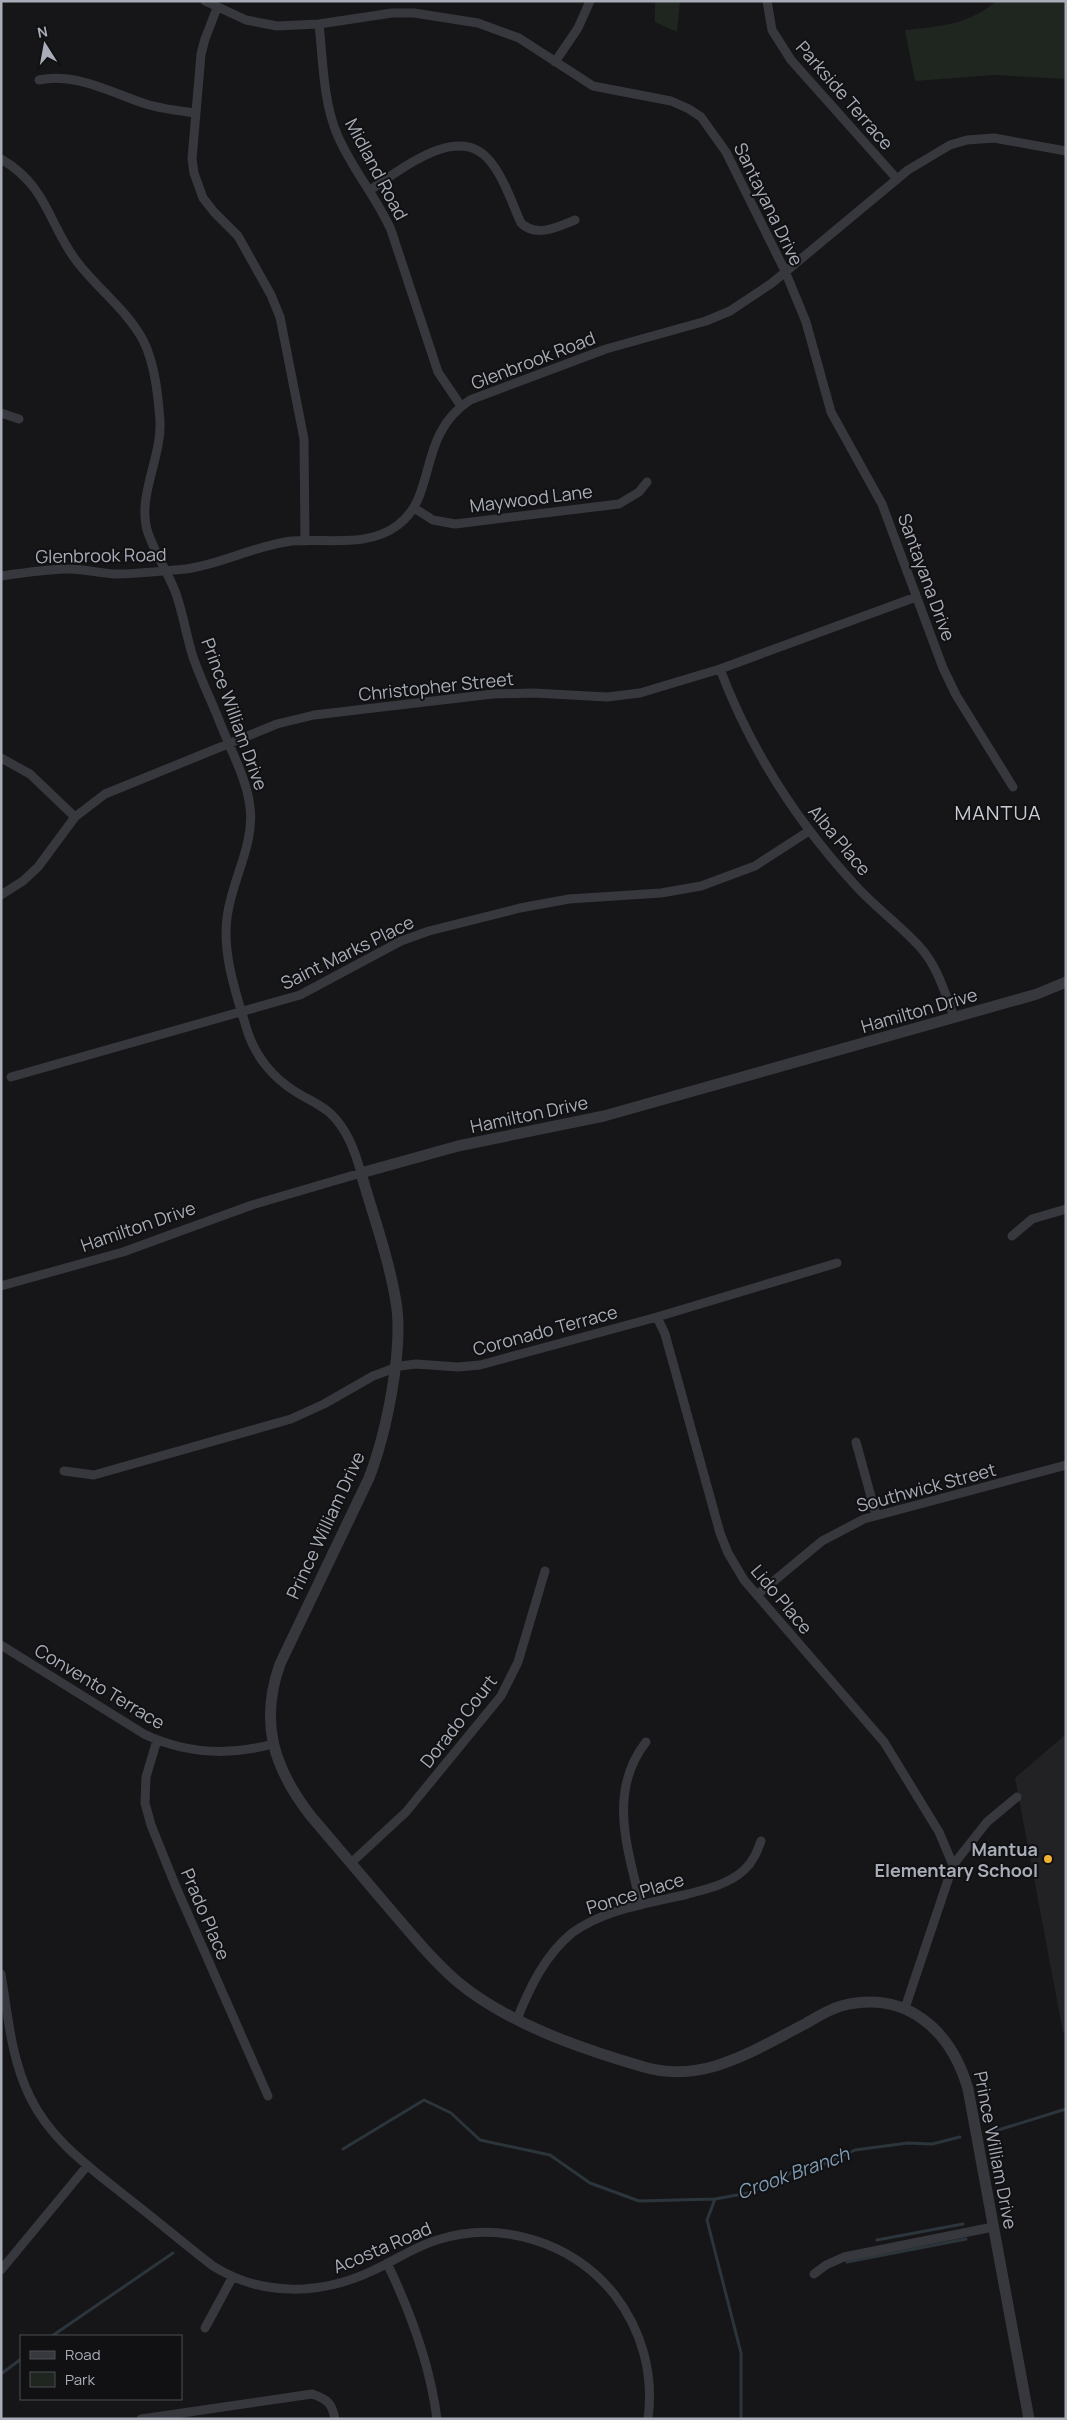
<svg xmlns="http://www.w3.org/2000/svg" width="1067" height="2420" font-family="Manrope,sans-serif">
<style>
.built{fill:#222225}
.green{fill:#1e261f}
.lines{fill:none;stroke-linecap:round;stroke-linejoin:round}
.stream{stroke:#2c353c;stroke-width:3}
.minor{stroke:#37383d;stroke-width:9}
.tertiary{stroke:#37383d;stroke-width:11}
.poi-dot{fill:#f2b134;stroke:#111113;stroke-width:2}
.labels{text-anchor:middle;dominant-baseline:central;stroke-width:4;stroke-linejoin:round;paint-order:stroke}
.street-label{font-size:18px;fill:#a8adb8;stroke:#111113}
.poi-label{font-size:18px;font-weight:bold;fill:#a8adb8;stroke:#111113;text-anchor:end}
.water-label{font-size:19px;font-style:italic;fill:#7f9bb3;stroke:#111113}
.quarter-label{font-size:20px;letter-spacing:1px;fill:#c9ccd4;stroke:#111113}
</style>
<rect width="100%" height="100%" fill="#161618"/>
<!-- built -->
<path class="built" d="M 1066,1734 L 1066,2031 L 1063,2032 L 1015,1778 Z"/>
<!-- green -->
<path class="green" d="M 655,1 L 680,1 L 677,32 L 655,22 Z
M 996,1 L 1066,1 L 1066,79 L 994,75 L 915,81 L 905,30 C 938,27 971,24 996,1 Z"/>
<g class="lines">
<!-- stream -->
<path class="stream" d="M 995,2131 L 1066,2109
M 343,2149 L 424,2100 L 451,2113 L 480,2140 L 550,2155 L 590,2183 L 639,2201 L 715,2199 L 748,2193 L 777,2182 L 798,2168 L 824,2164 L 855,2150 L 908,2143 L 932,2144 L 960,2137
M 715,2199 L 707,2220 L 741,2353 L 741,2419
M 877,2240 L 963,2224
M 847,2262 L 966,2239
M 52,2336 L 173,2253
M 1,2374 L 21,2359"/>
<!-- minor -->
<path class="minor" d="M 205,1 L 246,20 L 277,26 L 319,24 L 392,13 L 414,13 L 478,23 L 519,38 L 593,86 L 671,101 L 689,109 L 701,117 L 726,152 L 785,271 L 806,322 L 831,412 L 882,504 L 943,668 L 956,695 L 1013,787
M 767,1 L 772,30 L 791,60 L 897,179
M 217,8 L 205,39 L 201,54 L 192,159 L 194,173 L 203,198 L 214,212 L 238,236 L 271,295 L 280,317 L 304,439 L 305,541
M 319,24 C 323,60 323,101 337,134 C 351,168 376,196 391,230 L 438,372 L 461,406
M 555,62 L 578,28 L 590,1
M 39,80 C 76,72 112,93 146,104 C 162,109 179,111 196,113
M 1,159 C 49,187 48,225 78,263 C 99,290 128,311 144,342 C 155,365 158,395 160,421 C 162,458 136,497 148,533 C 155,553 167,571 175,591 C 183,612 186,635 193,657 C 200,677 209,696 217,715 C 227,743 247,778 250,807 C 255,845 231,881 227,918 C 222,955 237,996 247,1030 C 255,1056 273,1078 296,1092 C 307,1099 320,1104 330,1113 C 347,1129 355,1151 361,1173 L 252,1205 L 123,1252 L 1,1286
M 370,190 C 400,171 458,121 490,161 C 504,178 512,203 521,223 C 536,238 558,227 575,220
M 1,413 L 19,419
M 414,508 L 433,520 L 455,524 L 619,504 L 639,492 L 647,482
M 1,576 C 24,573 47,569 69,569 C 84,569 99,573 114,574 C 138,574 162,571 186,569 C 222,564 256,545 292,541 C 327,538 368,548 398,525 C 438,495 416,436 470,400 L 606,349 L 706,321 L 730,311 L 772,283 L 908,170 L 950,145 L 967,140 L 994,138 L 1066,151
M 720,669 C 751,751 797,822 856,886 C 876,908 900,925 919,946 C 937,965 945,993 954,1017
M 1,758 L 30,774 L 75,817
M 1,895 L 23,881 L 38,867 L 75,817 L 105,794 L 277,724 L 314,715 L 493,694 L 534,693 L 607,697 L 640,693 L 720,669 L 916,597
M 11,1077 L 300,995 L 401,941 L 429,931 L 520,908 L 569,899 L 661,893 L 701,886 L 755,866 L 809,831
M 1012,1236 L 1032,1219 L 1066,1209
M 657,1317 L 665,1334 L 720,1533 L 728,1553 L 744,1580 L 884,1742 L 939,1832 L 953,1865
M 856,1442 L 876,1515
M 64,1471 L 94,1475 L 291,1419 L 324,1404 L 373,1376 L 400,1366 L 416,1364 L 458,1367 L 480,1365 L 657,1317 L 837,1263
M 757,1595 L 822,1541 L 864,1519 L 1066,1465
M 1,1645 L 144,1734 C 186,1754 229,1756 273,1744
M 157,1740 L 146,1777 L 145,1803 L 151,1825 L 176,1887 L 268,2096
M 351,1863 L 406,1812 L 501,1696 L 518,1662 L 545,1571
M 641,1905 C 628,1850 607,1792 646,1742
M 1,1974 C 8,2015 11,2059 30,2097 C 50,2139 88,2166 124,2195 C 154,2218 183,2243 213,2266 C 262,2297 321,2295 372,2271 C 394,2261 414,2247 437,2240 C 501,2219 573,2243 614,2294 C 642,2330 654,2374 648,2419
M 905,2008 L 953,1865 L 987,1822 L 1017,1797
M 517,2019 C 530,1987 545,1955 572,1933 C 604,1909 650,1903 688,1894 C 707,1889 729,1884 744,1870 C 753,1862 757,1852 761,1841
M 387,2263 C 411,2313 430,2364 437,2419
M 1,2270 L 87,2166
M 814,2274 L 826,2265 L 844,2257 L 993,2227
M 205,2328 L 232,2278
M 141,2419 L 312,2394 C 327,2399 332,2403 335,2419"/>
<!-- tertiary -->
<path class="tertiary" d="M 1029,2419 L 968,2089 C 951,2030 906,1989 841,2006 C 827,2010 814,2019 801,2026 C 751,2052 702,2084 644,2067 C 582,2049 509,2024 459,1983 C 435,1963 415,1938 395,1915 C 366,1881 338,1848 310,1815 C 274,1768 259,1723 280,1664 L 369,1478 C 386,1434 404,1349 396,1302 C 389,1259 373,1215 361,1173 L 458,1146 L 604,1116 L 1037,994 L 1066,982"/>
</g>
<!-- markers -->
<circle class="poi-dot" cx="1048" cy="1859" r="5"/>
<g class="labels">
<!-- street labels -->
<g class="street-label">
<text transform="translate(845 95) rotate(49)">Parkside Terrace</text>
<text transform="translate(377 169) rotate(62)">Midland Road</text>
<text transform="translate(769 204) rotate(64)">Santayana Drive</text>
<text transform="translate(533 360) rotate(-21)">Glenbrook Road</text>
<text transform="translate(531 498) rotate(-7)">Maywood Lane</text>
<text transform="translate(101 555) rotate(-1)">Glenbrook Road</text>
<text transform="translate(927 577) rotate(70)">Santayana Drive</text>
<text transform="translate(436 686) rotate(-6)">Christopher Street</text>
<text transform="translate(235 714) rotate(70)">Prince William Drive</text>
<text transform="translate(840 840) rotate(50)">Alba Place</text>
<text transform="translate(347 952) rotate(-26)">Saint Marks Place</text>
<text transform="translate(919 1010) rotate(-16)">Hamilton Drive</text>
<text transform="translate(529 1114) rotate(-12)">Hamilton Drive</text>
<text transform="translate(138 1226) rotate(-19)">Hamilton Drive</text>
<text transform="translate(545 1330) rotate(-15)">Coronado Terrace</text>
<text transform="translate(926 1487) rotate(-15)">Southwick Street</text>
<text transform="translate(325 1525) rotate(-65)">Prince William Drive</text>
<text transform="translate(782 1599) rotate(50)">Lido Place</text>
<text transform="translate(100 1686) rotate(31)">Convento Terrace</text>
<text transform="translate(458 1721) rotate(-52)">Dorado Court</text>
<text transform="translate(635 1893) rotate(-17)">Ponce Place</text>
<text transform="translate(206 1914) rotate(67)">Prado Place</text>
<text transform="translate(996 2150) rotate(79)">Prince William Drive</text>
<text transform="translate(382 2247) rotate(-23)">Acosta Road</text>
</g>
<!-- poi labels -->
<g class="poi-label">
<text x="1038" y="1849">Mantua<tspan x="1038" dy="21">Elementary School</tspan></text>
</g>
<!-- water labels -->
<g class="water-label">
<text transform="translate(793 2173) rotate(-20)">Crook Branch</text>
</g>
<!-- quarter labels -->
<g class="quarter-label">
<text x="998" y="812">MANTUA</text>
</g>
</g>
<!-- border -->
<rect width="1067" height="2420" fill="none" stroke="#a8adb8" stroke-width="5"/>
<!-- legend -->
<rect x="20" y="2335" width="162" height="65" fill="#111113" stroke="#4d4f55"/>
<rect x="30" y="2351" width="25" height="8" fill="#37383d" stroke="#4d4f55"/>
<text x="65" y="2360" font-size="15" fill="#a8adb8">Road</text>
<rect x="30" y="2372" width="25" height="15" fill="#1e261f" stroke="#4d4f55"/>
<text x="65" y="2385" font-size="15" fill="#a8adb8">Park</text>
<!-- north arrow -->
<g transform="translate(45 45) rotate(349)" stroke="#111113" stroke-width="4" paint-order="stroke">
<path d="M0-4L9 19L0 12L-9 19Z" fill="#a8adb8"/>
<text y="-8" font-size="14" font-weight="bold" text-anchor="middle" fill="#a8adb8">N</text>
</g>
</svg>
